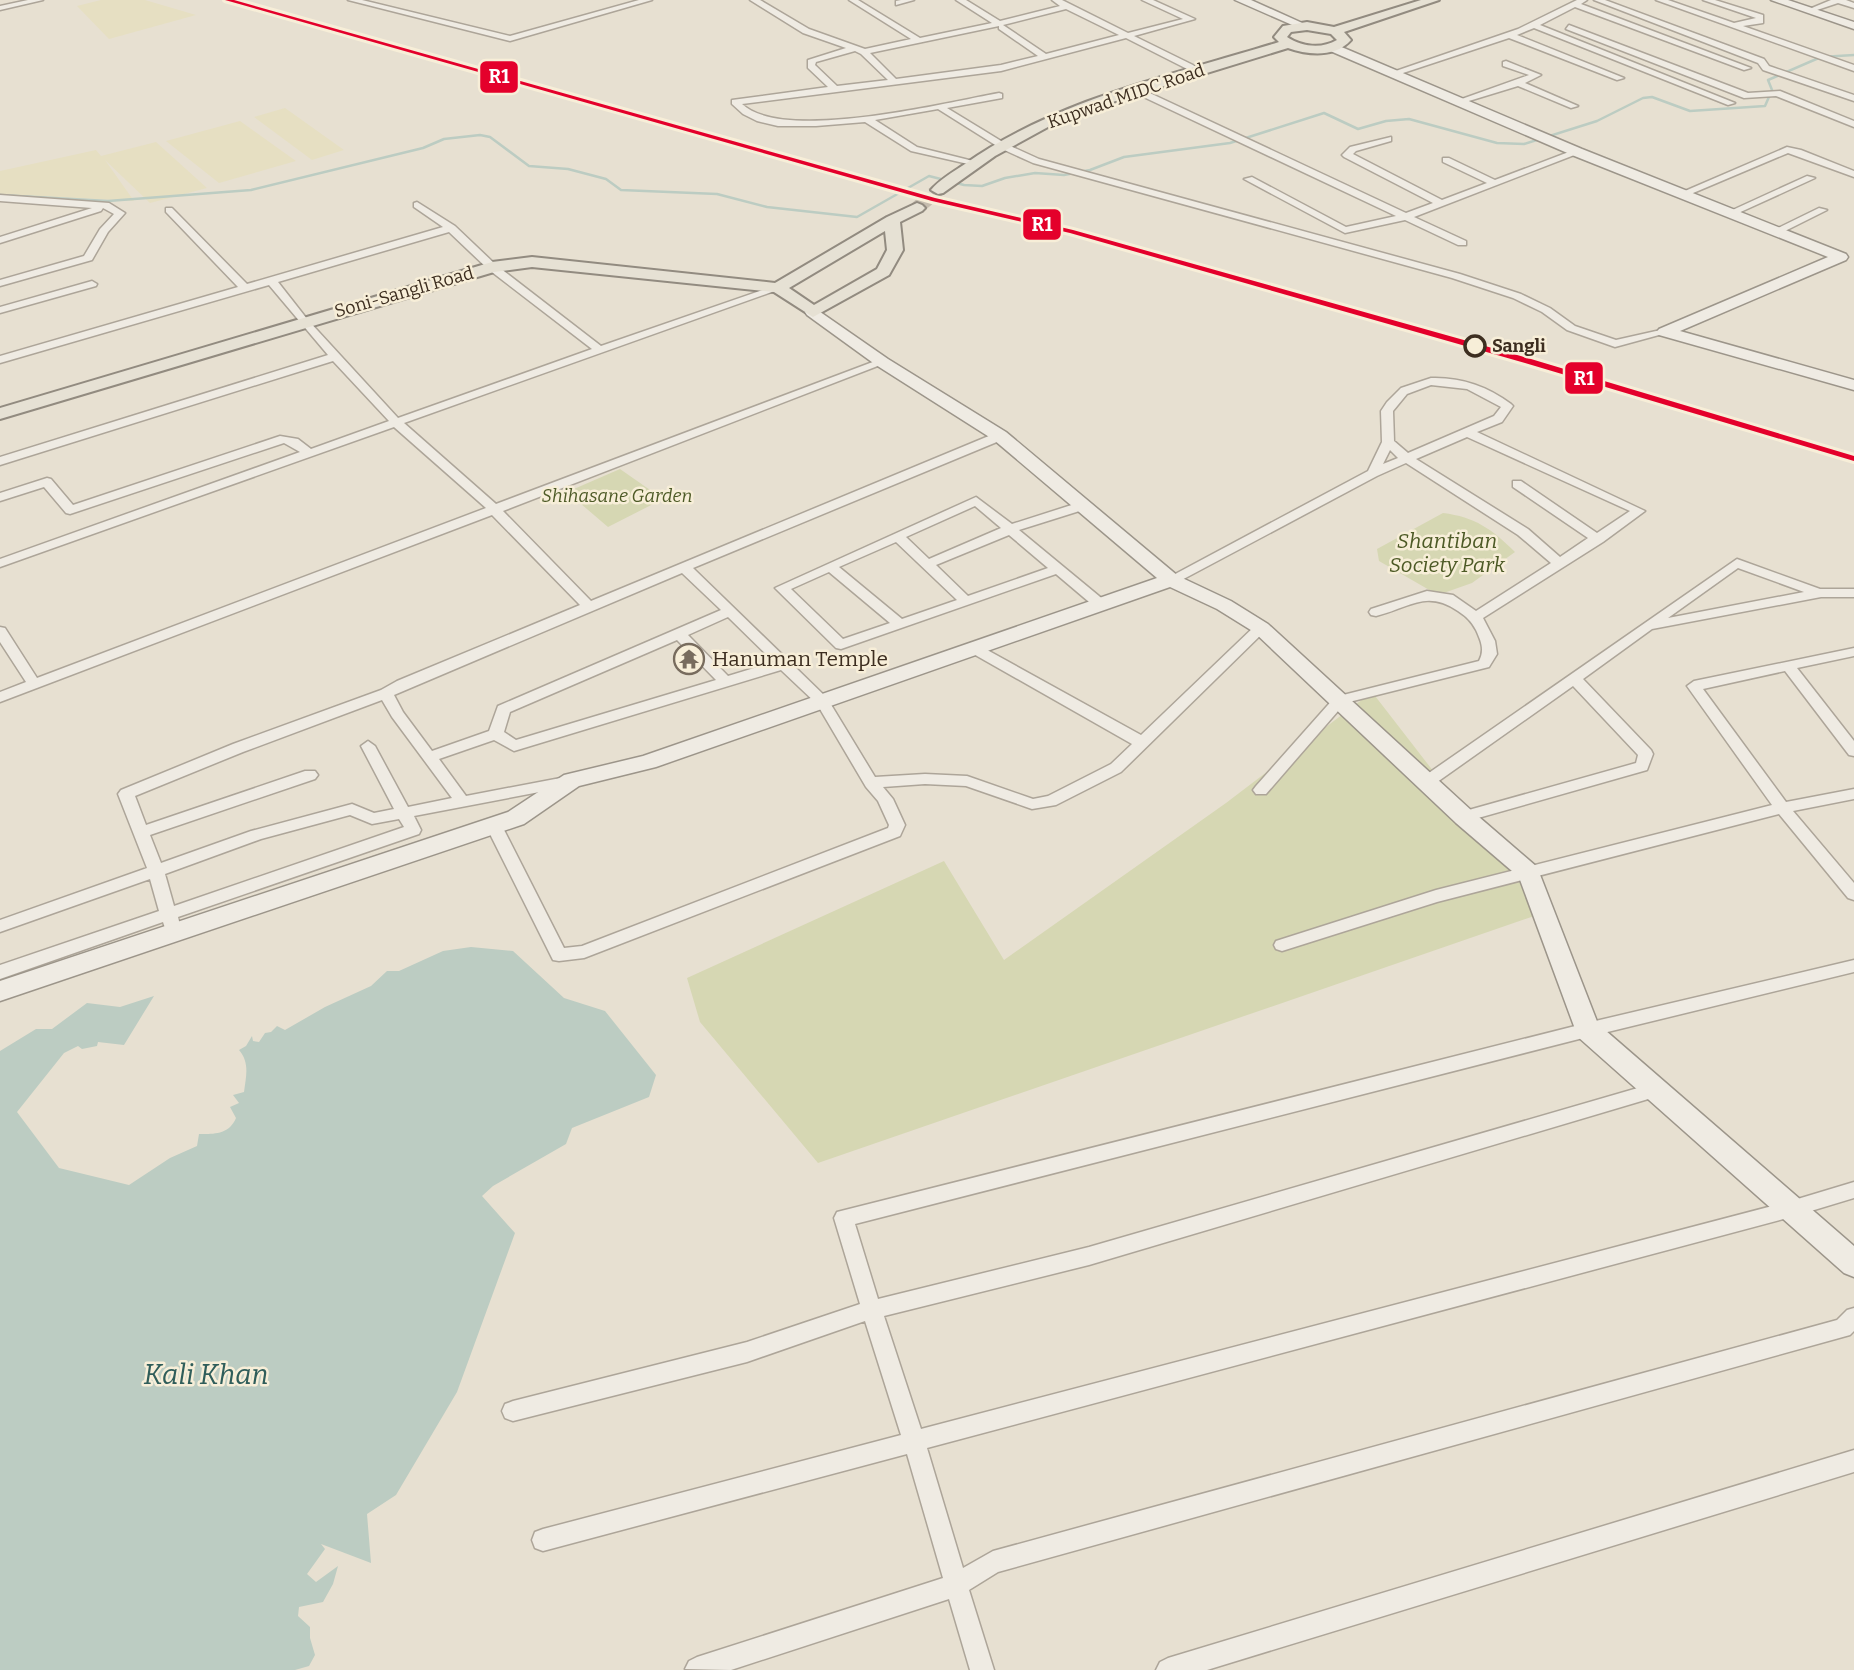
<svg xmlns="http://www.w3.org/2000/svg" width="1854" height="1670" font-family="Bitter,serif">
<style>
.farmland{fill:#e6dfc2}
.green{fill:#d6d7b3}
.water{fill:#bcccc2}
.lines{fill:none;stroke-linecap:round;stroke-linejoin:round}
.stream{stroke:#bcccc2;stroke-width:2.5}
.primary-tunnel{stroke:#c5bcae;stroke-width:14;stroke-dasharray:14 7;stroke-linecap:butt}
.street-casing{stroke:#ada599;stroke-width:3}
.secondary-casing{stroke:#9c958a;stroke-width:3}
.primary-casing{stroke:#928b80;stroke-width:4}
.street{fill:#efebe3;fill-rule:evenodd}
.secondary{fill:#efebe3;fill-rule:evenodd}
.primary{fill:#e6e1d4;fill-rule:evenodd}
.rail-1-casing{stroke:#f7eed8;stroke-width:6}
.rail-1{fill:#e4002b;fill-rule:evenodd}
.stop-dot{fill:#f7eed8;stroke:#3d2e20;stroke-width:3.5}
.labels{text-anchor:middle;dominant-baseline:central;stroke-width:5;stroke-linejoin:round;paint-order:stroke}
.far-street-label{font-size:18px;fill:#3d2e20;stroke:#f7eed8}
.far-stop-label{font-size:18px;font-weight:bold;fill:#3d2e20;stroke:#f7eed8;text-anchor:start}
.far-park-label{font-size:18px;font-style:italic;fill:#4d5a26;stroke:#f7eed8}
.park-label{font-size:21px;font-style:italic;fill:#4d5a26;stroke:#f7eed8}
.poi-label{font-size:21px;fill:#3d2e20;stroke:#f7eed8;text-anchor:start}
.near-water-label{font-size:28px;font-style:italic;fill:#2f5d5a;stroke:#f7eed8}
.line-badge{stroke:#f7eed8;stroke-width:2.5}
.badge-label{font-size:19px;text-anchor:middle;font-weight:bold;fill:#fff}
</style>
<rect width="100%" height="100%" fill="#e7e0d1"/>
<!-- farmland -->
<path class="farmland" d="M 101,0 L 145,0 L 196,15 L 109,39 L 77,6 Z
M 285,108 L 344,150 L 312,160 L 254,117 Z
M 240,121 L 296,161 L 219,183 L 166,141 Z
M 156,142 L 207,188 L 150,203 L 105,160 L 134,201 L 0,194 L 0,171 L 96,150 L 101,156 Z"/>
<!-- green -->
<path class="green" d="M 620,469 L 663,499 L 608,527 L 567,492 Z
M 1443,513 C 1475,517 1492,529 1515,552 L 1472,583 L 1438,595 L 1379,561 L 1377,549 Z
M 1372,692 L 1543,913 L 818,1163 L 700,1022 L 687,978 L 944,861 L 1004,960 L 1226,803 Z"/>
<!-- water -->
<path class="water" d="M 471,947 L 513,951 L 564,998 L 605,1011 L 656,1075 L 649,1097 L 572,1128 L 566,1144 L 493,1186 L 482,1196 L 515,1233 L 457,1392 L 396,1495 L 367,1514 L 371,1563 L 321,1544 L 325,1549 L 307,1574 L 316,1582 L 338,1566 L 333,1584 L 323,1602 L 299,1607 L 298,1616 L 310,1627 L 310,1638 L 315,1655 L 309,1666 L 295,1670 L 0,1670 L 0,1051 L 36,1029 L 52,1029 L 87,1003 L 120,1007 L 154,996 L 124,1045 L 98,1042 L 97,1046 L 82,1049 L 78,1046 L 64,1053 L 17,1112 L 59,1168 L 129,1185 L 170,1158 L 197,1146 L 199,1134 C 213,1134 229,1135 236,1118 L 230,1107 L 239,1103 L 233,1095 L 244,1092 C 246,1076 250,1063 239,1050 L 246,1046 L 252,1036 L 253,1041 L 259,1042 L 265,1033 L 271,1032 L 277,1026 L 285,1030 L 325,1007 L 371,986 L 387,971 L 399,971 L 443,951 Z"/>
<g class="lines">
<!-- stream -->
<path class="stream" d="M 0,195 L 108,201 L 251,190 L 423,148 L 444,139 L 480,135 L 490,137 L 529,166 L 568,169 L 606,179 L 621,190 L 717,194 L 767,207 L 857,217 L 929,176 L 964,185 L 982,186 L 1005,178 L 1035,173 L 1064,175 L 1090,170 L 1124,157 L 1230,143 L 1324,113 L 1358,129 L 1386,121 L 1409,119 L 1497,143 L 1524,144 L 1597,121 L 1643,98 L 1652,97 L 1690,111 L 1765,106 L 1772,90 L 1768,80 L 1821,57 L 1854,55"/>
<!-- primary-tunnel -->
<path class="primary-tunnel" d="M 917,208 L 938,190"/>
<!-- street casing -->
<g class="street-casing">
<path id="street" d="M 28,0 L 43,0 L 0,10 L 0,6 Z
M 348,0 L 362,0 L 510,36 L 639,0 L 652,0 L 510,41 Z
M 750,0 L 760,0 L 809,29 L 865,49 L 911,39 L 849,0 L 858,0 L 920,38 L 992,23 L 956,0 L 966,0 L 1000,21 L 1060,6 L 1052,0 L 1062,0 L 1128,33 L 1183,19 L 1142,0 L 1153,0 L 1195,19 L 1134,36 L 1201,69 L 1201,73 L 1195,73 L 1126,38 L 1001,71 L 742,104 C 783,143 944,103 999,93 L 1002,94 L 1002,98 L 947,108 L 1006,144 L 1039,159 L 1460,274 L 1521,294 L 1550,308 L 1575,326 L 1616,340 L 1665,329 L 1670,332 L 1615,347 L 1567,330 L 1542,312 L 1513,298 L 1452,278 L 1033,163 L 1000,148 L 938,109 L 875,120 L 917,147 L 977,162 L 977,166 L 911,151 L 865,122 L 816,126 L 778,126 L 757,121 L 743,114 L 732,104 L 732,100 L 828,87 L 808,68 L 808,60 L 846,48 L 803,33 ZM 1066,9 L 1119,35 L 1046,54 L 1003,25 ZM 999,26 L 999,29 L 1038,56 L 1001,65 L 896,79 L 870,53 ZM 855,51 L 861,54 L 888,80 L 837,86 L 815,65 L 816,62 Z
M 901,0 L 914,0 L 896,5 L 896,1 Z
M 1577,0 L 1587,0 L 1581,4 L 1751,68 L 1744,70 L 1575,7 L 1540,25 L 1735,103 L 1728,105 L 1534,28 L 1517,35 L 1624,78 L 1617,80 L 1509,38 L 1397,75 L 1390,73 L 1518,29 Z
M 1594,0 L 1605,0 L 1764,59 L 1769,66 L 1854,95 L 1854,101 L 1763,70 L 1758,63 Z
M 1656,0 L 1668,0 L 1734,23 L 1756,18 L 1703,0 L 1715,0 L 1763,15 L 1763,23 L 1743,26 L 1854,65 L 1854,71 Z
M 1831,0 L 1846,0 L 1854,3 L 1854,8 L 1838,3 L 1811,12 L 1807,10 Z
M 1569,25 L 1748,93 L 1780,91 L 1854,121 L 1854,127 L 1776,96 L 1744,98 L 1566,29 Z
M 1506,61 L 1541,75 L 1525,83 L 1578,106 L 1571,108 L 1518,86 L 1459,104 L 1459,100 L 1529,75 L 1503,66 L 1503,62 Z
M 1133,88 L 1139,88 L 1406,213 L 1433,203 L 1344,157 L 1342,155 L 1350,147 L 1391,137 L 1391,141 L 1356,151 L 1353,154 L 1442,200 L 1487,183 L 1443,162 L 1443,158 L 1449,158 L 1495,180 L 1574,150 L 1582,152 L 1414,217 L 1466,241 L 1466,245 L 1458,245 L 1405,220 L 1345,233 L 1244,179 L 1252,177 L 1346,227 L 1396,216 L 1133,92 Z
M 1787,147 L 1801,150 L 1854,171 L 1854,177 L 1788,153 L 1686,196 L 1678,194 Z
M 1807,176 L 1815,178 L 1734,215 L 1726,213 Z
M 0,195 L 109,203 L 125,213 L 108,232 L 92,260 L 0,286 L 0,280 L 84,256 L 100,229 L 114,214 L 103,208 L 101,211 L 0,243 L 0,237 L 92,208 L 0,201 Z
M 417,202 L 455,226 L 496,265 L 601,346 L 774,286 L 783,288 L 404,423 L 496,504 L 878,360 L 888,362 L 503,511 L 591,601 L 996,433 L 1004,433 L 1004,439 L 693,568 L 827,698 L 875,777 L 925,774 L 967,776 L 1033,799 L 1048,796 L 1111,764 L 1132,744 L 970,652 L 968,649 L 970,646 L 980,646 L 1141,735 L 1256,625 L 1266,625 L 1268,628 L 1121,772 L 1056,805 L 1032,809 L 966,786 L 925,784 L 883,787 L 893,799 L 905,825 L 900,836 L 584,958 L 559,961 L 553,960 L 486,826 L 488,822 L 500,822 L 564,948 L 582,946 L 888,828 L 889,825 L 878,801 L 866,787 L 817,704 L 781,670 L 514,751 L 494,740 L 439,759 L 466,796 L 571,776 L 579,781 L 571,786 L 414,816 L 421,830 L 419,834 L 178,917 L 182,933 L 180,937 L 168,937 L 163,922 L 0,979 L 0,965 L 159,911 L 150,879 L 0,932 L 0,920 L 147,868 L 118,794 L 121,790 L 233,744 L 381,690 L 397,681 L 580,605 L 492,515 L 0,702 L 0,692 L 26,682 L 0,642 L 0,627 L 5,628 L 37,678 L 486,508 L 394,427 L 0,567 L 0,559 L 300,452 L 284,443 L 70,514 L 66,513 L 44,487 L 0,501 L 0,493 L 47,478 L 51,479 L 73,505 L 280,436 L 298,439 L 311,449 L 389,421 L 333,361 L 0,465 L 0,457 L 328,355 L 269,285 L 0,363 L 0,356 L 238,287 L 166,212 L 166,208 L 172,208 L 247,284 L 443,227 L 414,207 L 414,203 ZM 449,232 L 488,269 L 592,349 L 398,418 L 307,319 L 278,282 ZM 682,573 L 721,610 L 498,706 L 489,731 L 432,751 L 403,712 L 394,695 ZM 728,617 L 774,662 L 728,676 L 688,635 ZM 677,640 L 716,680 L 516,740 L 504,732 L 510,712 ZM 382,700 L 392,717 L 452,798 L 408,807 L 375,746 L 368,741 L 361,746 L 394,809 L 374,813 L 352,804 L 251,831 L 161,863 L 150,835 L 315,779 L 318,775 L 315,771 L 305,771 L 146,825 L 135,796 L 243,752 ZM 350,815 L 372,824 L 399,819 L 404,827 L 174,906 L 165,874 L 261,839 Z
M 1819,208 L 1827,210 L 1781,233 L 1772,231 Z
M 92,281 L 97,284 L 96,286 L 0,313 L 0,307 Z
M 1431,378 C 1461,377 1487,386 1511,404 L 1513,406 L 1502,422 L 1477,432 L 1645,511 L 1603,542 L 1483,618 L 1495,641 L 1497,654 L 1489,667 L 1345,703 L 1266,794 L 1256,794 L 1253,790 L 1256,786 L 1335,697 L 1479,661 C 1485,650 1481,641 1476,630 C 1471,621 1467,617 1458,611 C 1426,589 1409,608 1376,616 L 1371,615 L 1369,612 L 1371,609 L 1427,591 L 1453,595 L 1476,611 L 1551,563 L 1518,535 L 1406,463 L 1377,476 L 1176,583 L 1166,583 L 1164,580 L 1368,471 L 1382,442 L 1381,411 L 1387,402 L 1401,388 ZM 1431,385 L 1467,389 L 1501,407 L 1494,416 L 1408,453 L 1394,441 L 1393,411 L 1407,394 ZM 1467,437 L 1630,511 L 1597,533 L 1521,481 L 1513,481 L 1513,487 L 1588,538 L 1560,557 L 1528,529 L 1416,459 ZM 1390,450 L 1398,458 L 1383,464 Z
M 976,497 L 1012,524 L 1081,502 L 1089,502 L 1089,508 L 1019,530 L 1105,601 L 1107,604 L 1105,607 L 1095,607 L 1056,574 L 841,649 L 836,648 L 775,588 ZM 975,506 L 1001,528 L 929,559 L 906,537 ZM 1009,535 L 1048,568 L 968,596 L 936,565 ZM 896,542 L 957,600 L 902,619 L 839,567 ZM 829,572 L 890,623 L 843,639 L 791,589 Z
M 1737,559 L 1820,589 L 1854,589 L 1854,597 L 1821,597 L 1652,629 L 1583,679 L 1651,750 L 1653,754 L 1647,770 L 1464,822 L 1458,821 L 1456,817 L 1458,813 L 1636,763 L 1638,755 L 1573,686 L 1433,785 L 1423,785 L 1420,781 L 1423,777 ZM 1738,568 L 1804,592 L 1668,618 Z
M 1854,648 L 1854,656 L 1797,668 L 1854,741 L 1854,756 L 1849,755 L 1785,671 L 1703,689 L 1786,802 L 1854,789 L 1854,799 L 1793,811 L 1854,883 L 1854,900 L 1848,898 L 1779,814 L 1437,902 L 1282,951 L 1276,949 L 1274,945 L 1276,941 L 1436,890 L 1772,805 L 1687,686 L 1694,681 Z
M 1854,960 L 1854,972 L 1587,1037 L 855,1224 L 878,1299 L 1089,1247 L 1655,1083 L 1661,1085 L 1664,1090 L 1661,1095 L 1655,1097 L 1089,1265 L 884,1316 L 921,1429 L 1791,1201 L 1854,1182 L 1854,1198 L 1791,1217 L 927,1448 L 963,1568 L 993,1551 L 1837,1320 L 1847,1310 L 1854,1308 L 1854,1331 L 1850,1335 L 998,1572 L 969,1590 L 994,1670 L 970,1670 L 949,1599 L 731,1670 L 685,1669 L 689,1661 L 697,1657 L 943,1578 L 907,1454 L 543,1551 L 535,1548 L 532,1540 L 535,1532 L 543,1529 L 901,1435 L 865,1321 L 747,1362 L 513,1421 L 505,1418 L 502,1411 L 505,1404 L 513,1401 L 747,1342 L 860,1304 L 834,1218 L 837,1212 L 1587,1023 Z
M 1854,1450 L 1854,1472 L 1207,1670 L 1156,1670 L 1160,1662 L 1168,1658 Z"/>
</g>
<!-- secondary casing -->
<g class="secondary-casing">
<path id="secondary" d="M 1235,0 L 1251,0 L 1309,26 L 1299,28 Z
M 1771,0 L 1788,0 L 1854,22 L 1854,29 Z
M 1332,43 L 1582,149 L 1846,254 L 1848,257 L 1846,260 L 1680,331 L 1854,380 L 1854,390 L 1659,335 L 1657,332 L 1659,329 L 1828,257 L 1572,155 L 1328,50 L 1326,47 Z
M 813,307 L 888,359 L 1006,432 L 1178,576 L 1231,601 L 1268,624 L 1472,811 L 1537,867 L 1598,1024 L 1854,1246 L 1854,1277 L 1844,1273 L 1578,1037 L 1519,877 L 1456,823 L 1254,632 L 1217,609 L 1170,587 L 656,767 L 579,786 L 524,824 L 0,1001 L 0,981 L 508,812 L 564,775 L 643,756 L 1157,578 L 994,440 L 876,365 L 807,315 L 805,312 Z"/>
</g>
<!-- primary casing -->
<g class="primary-casing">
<path id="primary" d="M 1421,0 L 1439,0 L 1344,32 L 1351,40 C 1335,58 1308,55 1288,48 L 1093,108 L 1057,122 L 995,156 L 943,193 L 938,194 L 931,190 C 939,180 953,172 965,164 C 1057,99 1172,75 1279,42 L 1274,37 L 1283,26 L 1307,22 L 1334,27 ZM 1307,30 L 1331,34 L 1337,40 C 1322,49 1302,47 1287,37 L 1291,32 Z
M 917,203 L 922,205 L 925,208 L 922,211 L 900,222 L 903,250 L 889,275 L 813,317 L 774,292 L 532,267 L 494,272 L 0,419 L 0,408 L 492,262 L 532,257 L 775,283 L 887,217 ZM 885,231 L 887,250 L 877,269 L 814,305 L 789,288 Z"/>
</g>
<!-- street -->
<use href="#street" class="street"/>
<!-- secondary -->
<use href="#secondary" class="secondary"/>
<!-- primary -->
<use href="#primary" class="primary"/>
<!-- rail-1 casing -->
<g class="rail-1-casing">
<path id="rail-1" d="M 225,0 L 234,0 L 935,198 L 1073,230 L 1531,359 L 1854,456 L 1854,461 L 1525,363 L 1070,233 L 932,201 Z"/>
</g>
<!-- rail-1 -->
<use href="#rail-1" class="rail-1"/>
</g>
<!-- icons -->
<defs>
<g id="temple-ring" transform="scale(1.575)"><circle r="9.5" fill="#f7eed8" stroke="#786c5e" stroke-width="1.5"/><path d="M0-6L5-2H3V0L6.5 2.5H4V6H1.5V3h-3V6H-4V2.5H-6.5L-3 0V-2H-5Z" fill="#786c5e"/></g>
</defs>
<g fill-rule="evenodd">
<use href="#temple-ring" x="689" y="659"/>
</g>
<!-- markers -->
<circle class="stop-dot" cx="1475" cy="346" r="10"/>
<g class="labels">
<!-- far-street labels -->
<g class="far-street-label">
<text transform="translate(1126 96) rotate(-19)">Kupwad MIDC Road</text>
<text transform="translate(404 292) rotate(-16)">Soni-Sangli Road</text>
</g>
<!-- far-stop labels -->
<g class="far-stop-label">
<text x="1492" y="346">Sangli</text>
</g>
<!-- far-park labels -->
<g class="far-park-label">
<text x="617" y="496">Shihasane Garden</text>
</g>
<!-- park labels -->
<g class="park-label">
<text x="1447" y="541">Shantiban<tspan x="1447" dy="24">Society Park</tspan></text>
</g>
<!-- poi labels -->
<g class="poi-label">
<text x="712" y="659">Hanuman Temple</text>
</g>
<!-- near-water labels -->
<g class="near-water-label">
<text x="206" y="1374">Kali Khan</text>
</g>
</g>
<g class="line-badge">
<rect x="479" y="60" width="40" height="34" rx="7" fill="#e4002b"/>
<rect x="1022" y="208" width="40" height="33" rx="7" fill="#e4002b"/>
<rect x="1564" y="361" width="40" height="34" rx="7" fill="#e4002b"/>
</g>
<g class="badge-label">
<text x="499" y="83">R1</text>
<text x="1042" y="231">R1</text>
<text x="1584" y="385">R1</text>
</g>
</svg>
